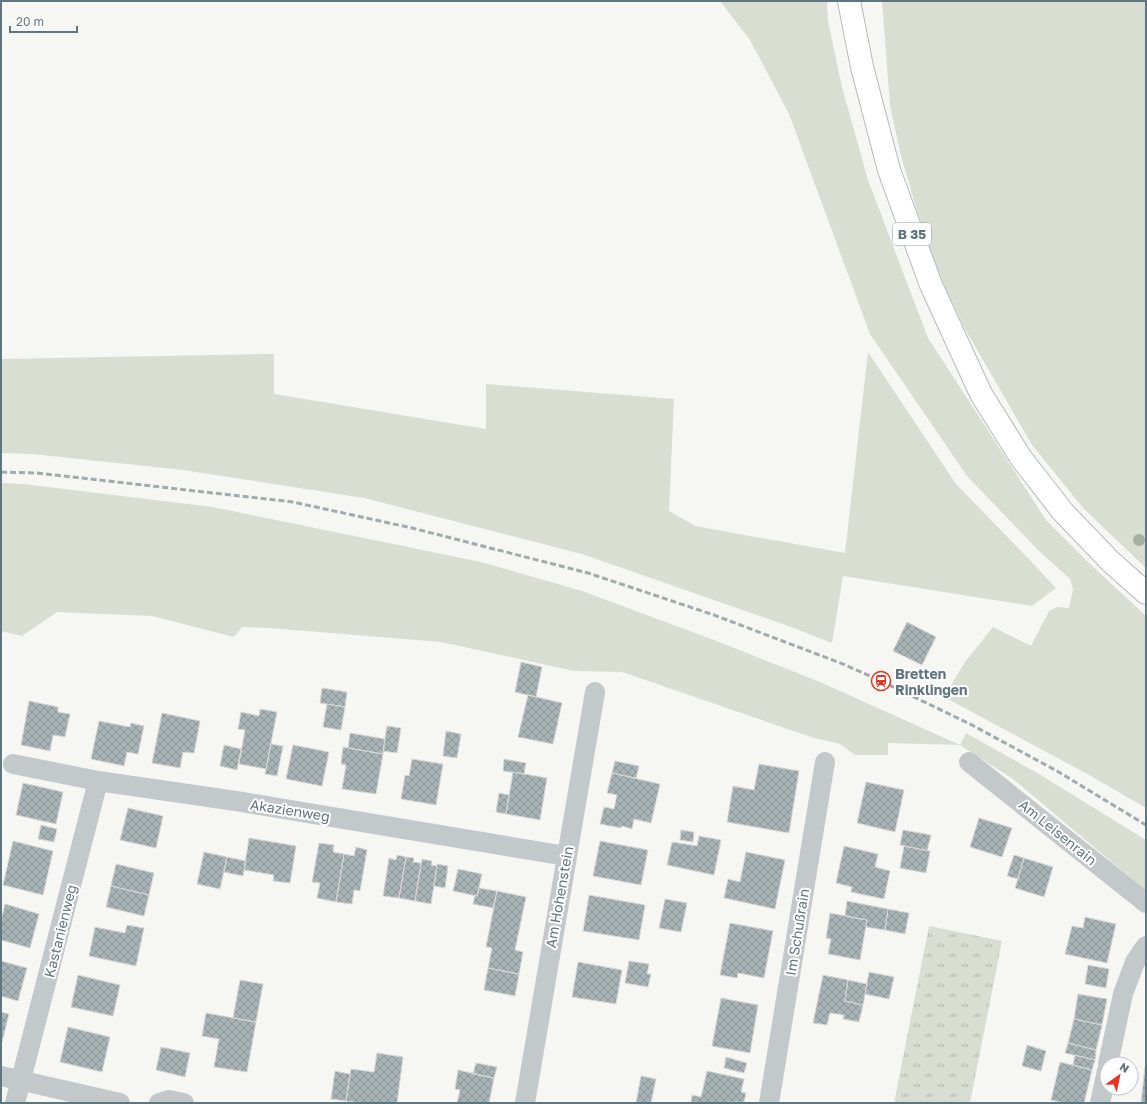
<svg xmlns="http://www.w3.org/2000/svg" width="1147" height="1104" font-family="'Golos Text',sans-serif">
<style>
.grass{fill:#d9ded3}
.park{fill:url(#park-tufts)}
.building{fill:url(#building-cross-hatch);stroke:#d8d7d5}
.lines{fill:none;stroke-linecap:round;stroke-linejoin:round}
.primary-casing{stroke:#b4babc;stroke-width:24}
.street{stroke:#c3c8ca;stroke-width:20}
.primary{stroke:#fff;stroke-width:22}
.rail{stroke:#a1aaae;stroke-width:3;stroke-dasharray:6 3;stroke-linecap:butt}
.tree{fill:#a7b0a2}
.labels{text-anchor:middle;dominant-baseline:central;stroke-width:4;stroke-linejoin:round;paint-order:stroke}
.shield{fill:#fff;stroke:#909fa5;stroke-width:1}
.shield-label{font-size:13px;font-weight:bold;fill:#60767f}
.poi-label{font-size:14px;font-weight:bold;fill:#60767f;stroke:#fff;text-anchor:start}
.street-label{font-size:14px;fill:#60767f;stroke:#fff}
</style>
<defs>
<pattern id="park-tufts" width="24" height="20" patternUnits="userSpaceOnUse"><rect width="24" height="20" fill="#d9ded3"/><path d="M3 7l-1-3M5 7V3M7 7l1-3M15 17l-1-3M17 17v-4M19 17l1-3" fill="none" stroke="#b3b9b0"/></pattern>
<pattern id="building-cross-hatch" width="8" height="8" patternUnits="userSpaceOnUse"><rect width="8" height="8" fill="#a8b3b6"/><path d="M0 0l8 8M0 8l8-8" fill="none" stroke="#8c9699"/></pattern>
</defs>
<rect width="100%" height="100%" fill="#f6f6f3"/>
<!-- grass -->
<path class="grass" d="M 720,1 L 827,1 L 828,21 L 842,87 L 868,180 L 928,338 L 1046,520 L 1089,563 L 1146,616 L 1146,808 L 1089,775 L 944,697 L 965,662 L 993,627 L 1031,646 L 1049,611 L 1057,607 L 1069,608 L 1073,589 L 1070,579 L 1038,550 L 967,476 L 870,334 L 789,114 L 750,40 Z
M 882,1 L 1146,1 L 1146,568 L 1084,509 L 1032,445 L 964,327 L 931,257 L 901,156 L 890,106 Z
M 868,352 L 956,484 L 1023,553 L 1056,588 L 1032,606 L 843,576 L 832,643 L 783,624 L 582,554 L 364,498 L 183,470 L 32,454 L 1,453 L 1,359 L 274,354 L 274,394 L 486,429 L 486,384 L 674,399 L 669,511 L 695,526 L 845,553 Z
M 1,483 L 23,484 L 213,507 L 481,562 L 582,591 L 714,640 L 820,682 L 960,745 L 966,733 L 1039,774 L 1146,840 L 1146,891 L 1013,779 L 960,745 L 888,743 L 888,755 L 855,755 L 840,744 L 814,738 L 622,672 L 574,671 L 441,642 L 270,628 L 242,627 L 234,637 L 152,616 L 57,612 L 22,636 L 1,631 Z"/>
<!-- park -->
<path class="park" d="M 929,926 L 1002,941 L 970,1103 L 894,1103 Z"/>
<!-- building -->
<path class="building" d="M 907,622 L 936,637 L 922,665 L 893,651 Z
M 521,662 L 542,667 L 536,697 L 515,692 Z
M 322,688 L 347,692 L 345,707 L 320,703 Z
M 528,695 L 562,703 L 553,744 L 518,737 Z
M 29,701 L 58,707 L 58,712 L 70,714 L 65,737 L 53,735 L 50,751 L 21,745 Z
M 327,704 L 345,707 L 341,730 L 323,727 Z
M 260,709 L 277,712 L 266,769 L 239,764 L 245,730 L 238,729 L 241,712 L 259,716 Z
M 162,713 L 200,721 L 194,753 L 183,752 L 180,768 L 152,763 Z
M 99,721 L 130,727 L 131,723 L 144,726 L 138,754 L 127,752 L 124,766 L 91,759 Z
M 387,726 L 401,728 L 397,753 L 383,751 Z
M 446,731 L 461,734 L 457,758 L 443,756 Z
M 350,733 L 385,739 L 383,754 L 348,748 Z
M 271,744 L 283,746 L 277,776 L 265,774 Z
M 224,745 L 241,749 L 237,770 L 220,766 Z
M 293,745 L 329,752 L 322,786 L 286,779 Z
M 343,747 L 383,754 L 376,794 L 342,789 L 346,765 L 341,764 Z
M 412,759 L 443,764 L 436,805 L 401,799 L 405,775 L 409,776 Z
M 504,759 L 526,763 L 524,774 L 503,771 Z
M 615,761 L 639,766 L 636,778 L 612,773 Z
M 759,764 L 799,771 L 789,833 L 727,822 L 733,786 L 754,790 Z
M 513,772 L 547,778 L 540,820 L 506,814 Z
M 612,773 L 660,784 L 651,823 L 634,819 L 632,829 L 622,826 L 621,828 L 600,824 L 604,807 L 614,809 L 617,795 L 607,793 Z
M 866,782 L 904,790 L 895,832 L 857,823 Z
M 23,783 L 63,792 L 56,824 L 16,815 Z
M 499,793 L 509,795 L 506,814 L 496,812 Z
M 128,808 L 163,816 L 156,848 L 120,840 Z
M 979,818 L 1012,828 L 1002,857 L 970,847 Z
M 41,825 L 57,829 L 54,842 L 38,839 Z
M 681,830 L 694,832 L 693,842 L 680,840 Z
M 903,830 L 931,835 L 927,851 L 900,845 Z
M 699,836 L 721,840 L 714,875 L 667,865 L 672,842 L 697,846 Z
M 249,838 L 296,846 L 290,883 L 273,881 L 274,875 L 244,870 Z
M 13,841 L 53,851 L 43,895 L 3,885 Z
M 600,841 L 648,850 L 641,885 L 593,876 Z
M 319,843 L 334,845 L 333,852 L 344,854 L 336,902 L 317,898 L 320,883 L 312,882 Z
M 844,846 L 878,854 L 875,867 L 890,871 L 884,899 L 851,892 L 852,887 L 836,883 Z
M 904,846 L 930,851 L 926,873 L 900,868 Z
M 356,847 L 367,850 L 360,891 L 354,890 L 352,904 L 336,902 L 344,854 L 354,856 Z
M 204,852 L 227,857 L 220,889 L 197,884 Z
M 746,852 L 785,860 L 775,909 L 724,898 L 728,879 L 740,882 Z
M 397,855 L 406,857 L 399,898 L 383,896 L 389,858 L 396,860 Z
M 1014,855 L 1024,858 L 1018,879 L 1007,876 Z
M 227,857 L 246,861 L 243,876 L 224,872 Z
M 406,857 L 414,858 L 413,862 L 421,863 L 415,901 L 399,898 Z
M 1024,858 L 1053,867 L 1044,897 L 1015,888 Z
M 422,859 L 432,861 L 431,865 L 437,866 L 431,904 L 415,901 Z
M 116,864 L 154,873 L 149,895 L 111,886 Z
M 437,864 L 448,866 L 445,888 L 434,886 Z
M 458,869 L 482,874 L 477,896 L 453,891 Z
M 111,886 L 149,895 L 144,916 L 106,907 Z
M 479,888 L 497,891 L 493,908 L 473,904 L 475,895 L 477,896 Z
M 497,891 L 526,897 L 515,950 L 523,952 L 519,974 L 488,968 L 492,948 L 486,947 Z
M 589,895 L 645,905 L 639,940 L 583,931 Z
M 665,899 L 687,903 L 681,932 L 659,928 Z
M 847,901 L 888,909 L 885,930 L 866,927 L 867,920 L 845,916 Z
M 5,904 L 39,914 L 30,948 L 1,940 L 1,921 Z
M 888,909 L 909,913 L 905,934 L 885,930 Z
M 830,913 L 867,920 L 860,960 L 828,954 L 831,939 L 826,938 Z
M 1085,917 L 1116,924 L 1107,963 L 1065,954 L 1072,926 L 1083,928 Z
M 730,923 L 773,931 L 764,978 L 738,973 L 737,978 L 720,975 Z
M 127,925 L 144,928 L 136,966 L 89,956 L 95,927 L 125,933 Z
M 1,961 L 27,968 L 18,1001 L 1,996 Z
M 629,961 L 649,964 L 647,974 L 651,974 L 648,987 L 625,983 Z
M 578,962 L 622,970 L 616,1004 L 572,997 Z
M 1088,965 L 1109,969 L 1106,988 L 1085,984 Z
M 488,968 L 519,974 L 515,996 L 484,990 Z
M 869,972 L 894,977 L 889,999 L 865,994 Z
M 78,975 L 120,985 L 113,1016 L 71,1007 Z
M 823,975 L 848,980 L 845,1001 L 863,1005 L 859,1022 L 843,1019 L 844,1015 L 830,1013 L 827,1025 L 813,1023 Z
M 240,980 L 263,984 L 256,1022 L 233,1018 Z
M 848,980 L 867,984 L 863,1005 L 845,1001 Z
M 1078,994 L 1107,999 L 1102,1025 L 1074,1019 Z
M 721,998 L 758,1005 L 750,1053 L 712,1046 Z
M 1,1012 L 9,1014 L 1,1046 Z
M 206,1013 L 256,1022 L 247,1072 L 214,1067 L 219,1039 L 202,1036 Z
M 1074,1019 L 1102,1025 L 1096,1050 L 1068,1043 Z
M 68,1027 L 110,1037 L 102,1072 L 60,1062 Z
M 1068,1043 L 1096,1050 L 1095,1060 L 1065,1053 Z
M 1027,1045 L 1046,1051 L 1041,1071 L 1022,1066 Z
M 161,1047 L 190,1053 L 185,1077 L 156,1070 Z
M 377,1053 L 403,1057 L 397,1103 L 361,1103 L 346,1101 L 351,1069 L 374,1072 Z
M 1075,1055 L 1095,1060 L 1092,1070 L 1073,1065 Z
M 726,1057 L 747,1063 L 744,1073 L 724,1068 Z
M 1060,1062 L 1092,1070 L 1084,1103 L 1065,1103 L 1051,1100 Z
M 476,1063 L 497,1067 L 494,1078 L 473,1074 Z
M 1145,1067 L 1146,1067 L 1146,1103 L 1141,1102 Z
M 458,1070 L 494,1078 L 489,1103 L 457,1103 L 460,1090 L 455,1089 Z
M 335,1071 L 350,1074 L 346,1101 L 331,1099 Z
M 707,1071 L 744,1079 L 741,1092 L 746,1093 L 744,1102 L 691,1103 L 692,1095 L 701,1097 Z
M 641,1076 L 656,1079 L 651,1103 L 636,1103 Z"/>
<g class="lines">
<!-- primary casing -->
<g class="primary-casing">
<path id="primary" d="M 849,1 L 862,67 L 889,170 L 931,285 L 981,394 L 1021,458 L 1063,512 L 1110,561 L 1146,593"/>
</g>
<!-- street -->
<path class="street" d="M 969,762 L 1146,903
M 13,764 L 98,781 L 236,801 L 566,856
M 1108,1064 L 1123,994 L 1135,962 L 1146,946
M 1,1076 L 120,1103
M 15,1103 L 98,781
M 159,1103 L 169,1100 L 184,1103
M 525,1103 L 595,692
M 769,1103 L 825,762
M 1100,1103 L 1107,1071"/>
<!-- primary -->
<use href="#primary" class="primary"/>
<!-- rail -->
<path class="rail" d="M 1,472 L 37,473 L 293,502 L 412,528 L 588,573 L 714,615 L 843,664 L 881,681 L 972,725 L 1057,771 L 1146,825"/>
</g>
<!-- trees -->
<circle class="tree" cx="1139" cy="540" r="6"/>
<!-- icons -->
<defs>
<g id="station-ring" transform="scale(1)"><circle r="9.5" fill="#fff" stroke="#ea311f" stroke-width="1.5"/><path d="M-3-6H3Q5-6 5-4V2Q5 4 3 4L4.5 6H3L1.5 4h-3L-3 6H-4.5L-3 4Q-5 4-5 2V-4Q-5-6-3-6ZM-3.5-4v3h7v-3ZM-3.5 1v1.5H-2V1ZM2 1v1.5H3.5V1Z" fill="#ea311f"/></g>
</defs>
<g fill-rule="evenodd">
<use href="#station-ring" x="881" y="681"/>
</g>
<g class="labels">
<!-- shield labels -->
<rect class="shield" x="893" y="223" width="38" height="22" rx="3"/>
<g class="shield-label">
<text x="912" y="234">B 35</text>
</g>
<!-- poi labels -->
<g class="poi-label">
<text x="895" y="673">Bretten<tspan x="895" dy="16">Rinklingen</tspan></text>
</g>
<!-- street labels -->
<g class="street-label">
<text transform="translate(290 810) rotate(9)">Akazienweg</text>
<text transform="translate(1058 832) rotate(39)">Am Leisenrain</text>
<text transform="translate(559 897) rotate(-80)">Am Hohenstein</text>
<text transform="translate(60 931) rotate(-76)">Kastanienweg</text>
<text transform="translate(797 932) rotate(-81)">Im Schußrain</text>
</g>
</g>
<!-- border -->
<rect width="1147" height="1104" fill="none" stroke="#60767f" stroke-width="4"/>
<!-- north arrow -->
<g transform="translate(1119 1076) rotate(33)"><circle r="19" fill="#ffffff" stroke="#bfc8cc"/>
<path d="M0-3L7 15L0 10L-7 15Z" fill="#ea311f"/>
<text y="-6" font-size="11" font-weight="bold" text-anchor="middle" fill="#60767f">N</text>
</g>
<!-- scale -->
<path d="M10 26v6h67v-6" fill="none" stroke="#60767f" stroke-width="2"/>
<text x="16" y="26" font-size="12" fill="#60767f" stroke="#ffffff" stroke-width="3" paint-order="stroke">20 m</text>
</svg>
